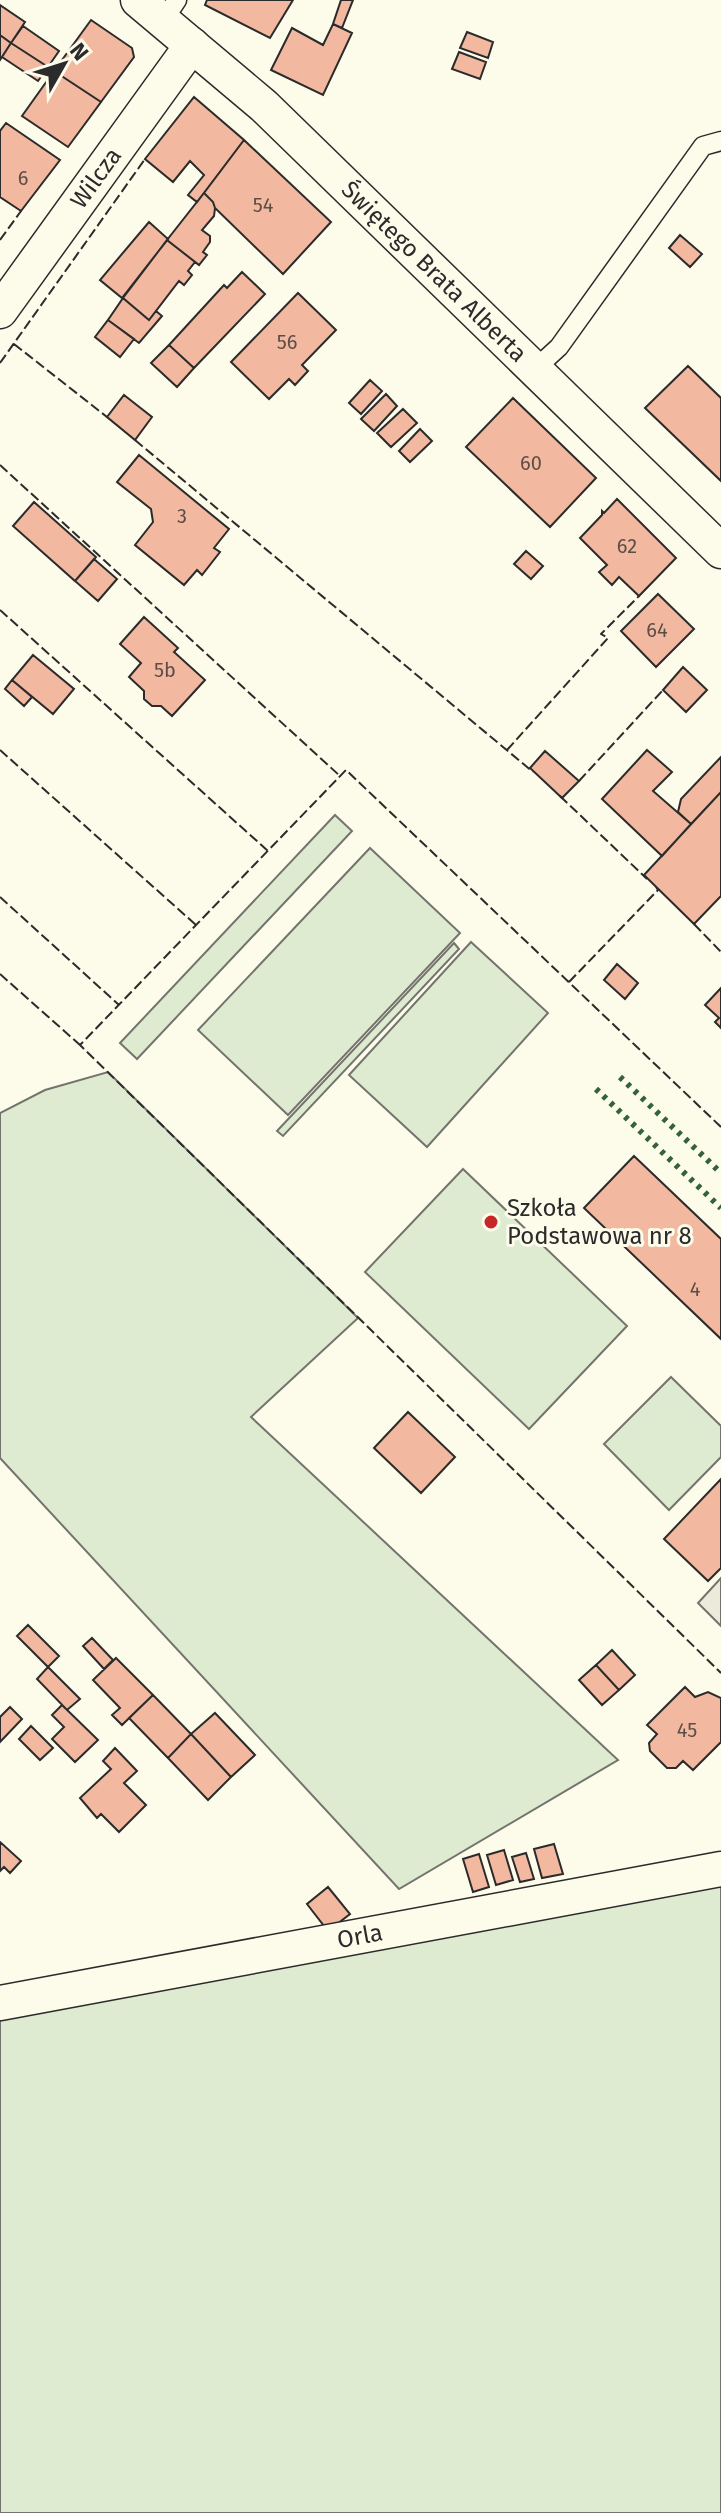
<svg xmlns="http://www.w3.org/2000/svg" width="721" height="2513" font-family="'Fira Sans',sans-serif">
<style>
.green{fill:#deebd1;stroke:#74746e;stroke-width:2}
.parking{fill:#eceadb;stroke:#74746e;stroke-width:2}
.building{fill:#f2b8a0;stroke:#2b2b2b;stroke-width:2}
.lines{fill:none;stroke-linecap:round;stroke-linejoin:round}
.service-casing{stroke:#2b2b2b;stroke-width:21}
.minor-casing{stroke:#2b2b2b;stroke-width:37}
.service{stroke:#fdfbea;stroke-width:18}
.minor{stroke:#fdfbea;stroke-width:34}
.hedge{stroke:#34623c;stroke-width:6;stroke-dasharray:4 6;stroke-linecap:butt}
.fence{stroke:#2b2b2b;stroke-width:2;stroke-dasharray:10 4;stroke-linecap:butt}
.poi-dot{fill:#c62828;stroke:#fdfbea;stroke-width:3}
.labels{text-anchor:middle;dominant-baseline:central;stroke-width:6;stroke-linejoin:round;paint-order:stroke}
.number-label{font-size:20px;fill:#5d4e48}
.street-label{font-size:24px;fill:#2b2b2b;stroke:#fdfbea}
.poi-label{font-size:24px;fill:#2b2b2b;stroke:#fdfbea;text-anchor:start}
</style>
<rect width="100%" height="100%" fill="#fdfbea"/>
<!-- green -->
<path class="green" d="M 335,815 L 352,831 L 137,1059 L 120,1043 Z
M 370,848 L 460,933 L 288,1115 L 198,1030 Z
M 471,942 L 548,1013 L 427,1147 L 349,1075 Z
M 454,943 L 459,949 L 283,1136 L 277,1131 Z
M 108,1072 L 358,1318 L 251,1417 L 618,1760 L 399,1889 L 0,1458 L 0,1113 L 45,1090 Z
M 463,1169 L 627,1326 L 529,1429 L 365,1272 Z
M 671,1377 L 721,1426 L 721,1457 L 669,1510 L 604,1444 Z
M 721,1879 L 721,2513 L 0,2513 L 0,2018 Z"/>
<!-- parking -->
<path class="parking" d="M 721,1578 L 721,1626 L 698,1603 Z"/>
<!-- building -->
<path class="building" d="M 207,0 L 293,0 L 270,38 L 205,5 Z
M 341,0 L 353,0 L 342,28 L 333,24 Z
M 0,5 L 25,22 L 11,43 L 0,35 Z
M 91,20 L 132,48 L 134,57 L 101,102 L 54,71 Z
M 333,24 L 352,33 L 323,95 L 271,70 L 292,28 L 323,45 Z
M 23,26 L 59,51 L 48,67 L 11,43 Z
M 467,32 L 493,42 L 488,58 L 460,48 Z
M 0,35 L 11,43 L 0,60 Z
M 11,43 L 48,67 L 38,81 L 2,57 Z
M 459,52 L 486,62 L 480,79 L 452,69 Z
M 54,71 L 101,102 L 68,147 L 22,116 Z
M 194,97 L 244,140 L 197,202 L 188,195 L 204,175 L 190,161 L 173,182 L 145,159 Z
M 6,123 L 60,160 L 21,211 L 0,197 L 0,131 Z
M 244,140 L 331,222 L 283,274 L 215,208 L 213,202 L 204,193 Z
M 204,193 L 213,202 L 215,208 L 214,216 L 202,230 L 210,236 L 210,242 L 203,252 L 207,255 L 199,265 L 167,240 Z
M 149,222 L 168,239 L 122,298 L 100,280 Z
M 680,235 L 702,254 L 690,267 L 669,248 Z
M 167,240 L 195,262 L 188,271 L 192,275 L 184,285 L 179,281 L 149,320 L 123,298 Z
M 242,272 L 265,294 L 194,368 L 169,345 L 224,285 L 227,288 Z
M 298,293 L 336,330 L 302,365 L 308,371 L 295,385 L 289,379 L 269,399 L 231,362 Z
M 123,298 L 149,320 L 156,311 L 162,316 L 139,343 L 108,320 Z
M 108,320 L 134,339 L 120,357 L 95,337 Z
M 169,345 L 194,368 L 177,387 L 151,363 Z
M 688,366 L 721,398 L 721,481 L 645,408 Z
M 370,380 L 382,391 L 361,414 L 349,403 Z
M 386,394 L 397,406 L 374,431 L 361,419 Z
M 124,395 L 152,417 L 135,440 L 107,417 Z
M 513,398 L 596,478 L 550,527 L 466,447 Z
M 403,409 L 417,423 L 391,447 L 377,433 Z
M 420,429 L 432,441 L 410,462 L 399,451 Z
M 139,455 L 229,529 L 214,548 L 220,552 L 202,575 L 197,570 L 184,585 L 135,545 L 153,522 L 151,509 L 117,482 Z
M 617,499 L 676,558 L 639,596 L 619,577 L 612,585 L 599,572 L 607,565 L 580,538 L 602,515 L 602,511 L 604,513 Z
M 34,502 L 96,557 L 75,581 L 13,526 Z
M 526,551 L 543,566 L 531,579 L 514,564 Z
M 94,559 L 117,579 L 98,601 L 75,581 Z
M 658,594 L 694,629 L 656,667 L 621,631 Z
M 144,617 L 178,648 L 174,652 L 205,680 L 172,716 L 161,706 L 152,706 L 144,699 L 144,691 L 129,677 L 141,663 L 120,644 Z
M 33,655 L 74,689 L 53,714 L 12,680 Z
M 683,667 L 707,690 L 686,712 L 663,690 Z
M 12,680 L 32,697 L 24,706 L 5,689 Z
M 647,750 L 672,772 L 653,791 L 691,824 L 662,856 L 602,799 Z
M 545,751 L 579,781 L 562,798 L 530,768 Z
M 721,757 L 721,792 L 691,824 L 678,812 L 681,799 Z
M 721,792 L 721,896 L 694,924 L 644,875 Z
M 617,964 L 638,983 L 625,999 L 604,980 Z
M 721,988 L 721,1028 L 715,1022 L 719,1018 L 705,1005 Z
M 634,1156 L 721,1239 L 721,1339 L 584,1208 Z
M 408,1412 L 455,1457 L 421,1493 L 374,1448 Z
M 721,1479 L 721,1568 L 708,1581 L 664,1539 Z
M 28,1625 L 59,1656 L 48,1667 L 17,1636 Z
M 92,1638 L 113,1660 L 104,1669 L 83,1646 Z
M 612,1650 L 635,1675 L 619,1690 L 596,1665 Z
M 116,1658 L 153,1695 L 122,1725 L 112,1715 L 120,1708 L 93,1680 Z
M 596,1665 L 619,1690 L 602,1705 L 579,1680 Z
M 48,1667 L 80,1699 L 67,1710 L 37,1679 Z
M 685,1687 L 695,1697 L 708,1692 L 721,1698 L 721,1742 L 693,1770 L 683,1761 L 676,1768 L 667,1768 L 650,1751 L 649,1743 L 657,1734 L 647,1725 Z
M 153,1695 L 191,1734 L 168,1758 L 129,1718 Z
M 62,1705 L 98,1740 L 75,1762 L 52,1739 L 64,1727 L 52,1715 Z
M 10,1707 L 22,1719 L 0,1742 L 0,1717 Z
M 215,1713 L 255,1755 L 231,1777 L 191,1734 Z
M 31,1726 L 53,1748 L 40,1760 L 19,1739 Z
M 191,1734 L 231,1777 L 208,1800 L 168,1758 Z
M 115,1748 L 137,1771 L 124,1783 L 146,1805 L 119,1832 L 101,1814 L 97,1818 L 80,1798 L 111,1769 L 103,1761 Z
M 0,1842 L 21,1861 L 10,1873 L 4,1867 L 0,1871 Z
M 554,1844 L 563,1874 L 542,1878 L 534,1849 Z
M 504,1850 L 513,1880 L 496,1885 L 487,1855 Z
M 526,1853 L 534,1879 L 520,1882 L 512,1857 Z
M 479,1854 L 489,1887 L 473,1892 L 463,1859 Z
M 328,1887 L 350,1914 L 328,1931 L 307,1904 Z"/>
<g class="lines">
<!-- service casing -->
<g class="service-casing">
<path id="service" d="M 163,21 L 177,0
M 534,370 L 559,347 L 703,146 L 721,141"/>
</g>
<!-- minor casing -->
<g class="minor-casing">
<g id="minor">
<path id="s1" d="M 138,0 L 264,106 L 721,551"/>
<path id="s2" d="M 0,311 L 192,45"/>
<path id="s3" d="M 0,2003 L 721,1869"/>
</g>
</g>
<!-- service -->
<use href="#service" class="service"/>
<!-- minor -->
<use href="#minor" class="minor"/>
<!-- hedge -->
<path class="hedge" d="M 620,1077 L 721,1173
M 596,1089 L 721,1208"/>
<!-- fence -->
<path class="fence" d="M 0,240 L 21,211
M 14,344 L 107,417
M 0,363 L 145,159
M 135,440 L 533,772
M 0,465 L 340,776
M 0,610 L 268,851
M 0,750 L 196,925
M 507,750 L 608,638 L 601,634 L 639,596
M 579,781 L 663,690
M 560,796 L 647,879
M 0,897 L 119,1005
M 694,924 L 721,952
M 0,974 L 80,1045
M 569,982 L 658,890 L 656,887
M 721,1127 L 346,770 L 80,1045 L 721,1673"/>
</g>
<!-- markers -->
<circle class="poi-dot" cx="491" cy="1222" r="8"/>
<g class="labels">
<!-- number labels -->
<g class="number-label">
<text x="23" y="178">6</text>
<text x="263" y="205">54</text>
<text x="287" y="342">56</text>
<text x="531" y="463">60</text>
<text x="182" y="516">3</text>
<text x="627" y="546">62</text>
<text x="657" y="630">64</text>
<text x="165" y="670">5b</text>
<text x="695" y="1289">4</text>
<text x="687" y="1730">45</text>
</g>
<!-- street labels -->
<g class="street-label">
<text stroke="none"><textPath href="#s2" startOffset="164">Wilcza</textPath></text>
<text stroke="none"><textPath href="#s1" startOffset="402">Świętego Brata Alberta</textPath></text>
<text stroke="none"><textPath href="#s3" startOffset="366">Orla</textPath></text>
</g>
<!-- poi labels -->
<g class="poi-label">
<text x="507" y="1208">Szkoła<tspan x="507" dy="28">Podstawowa nr 8</tspan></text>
</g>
</g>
<!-- north arrow -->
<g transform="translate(64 64) rotate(51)" stroke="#fdfbea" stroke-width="6" paint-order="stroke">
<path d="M0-6L14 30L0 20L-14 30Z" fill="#2b2b2b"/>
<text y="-12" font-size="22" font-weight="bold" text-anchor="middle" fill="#2b2b2b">N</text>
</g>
</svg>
